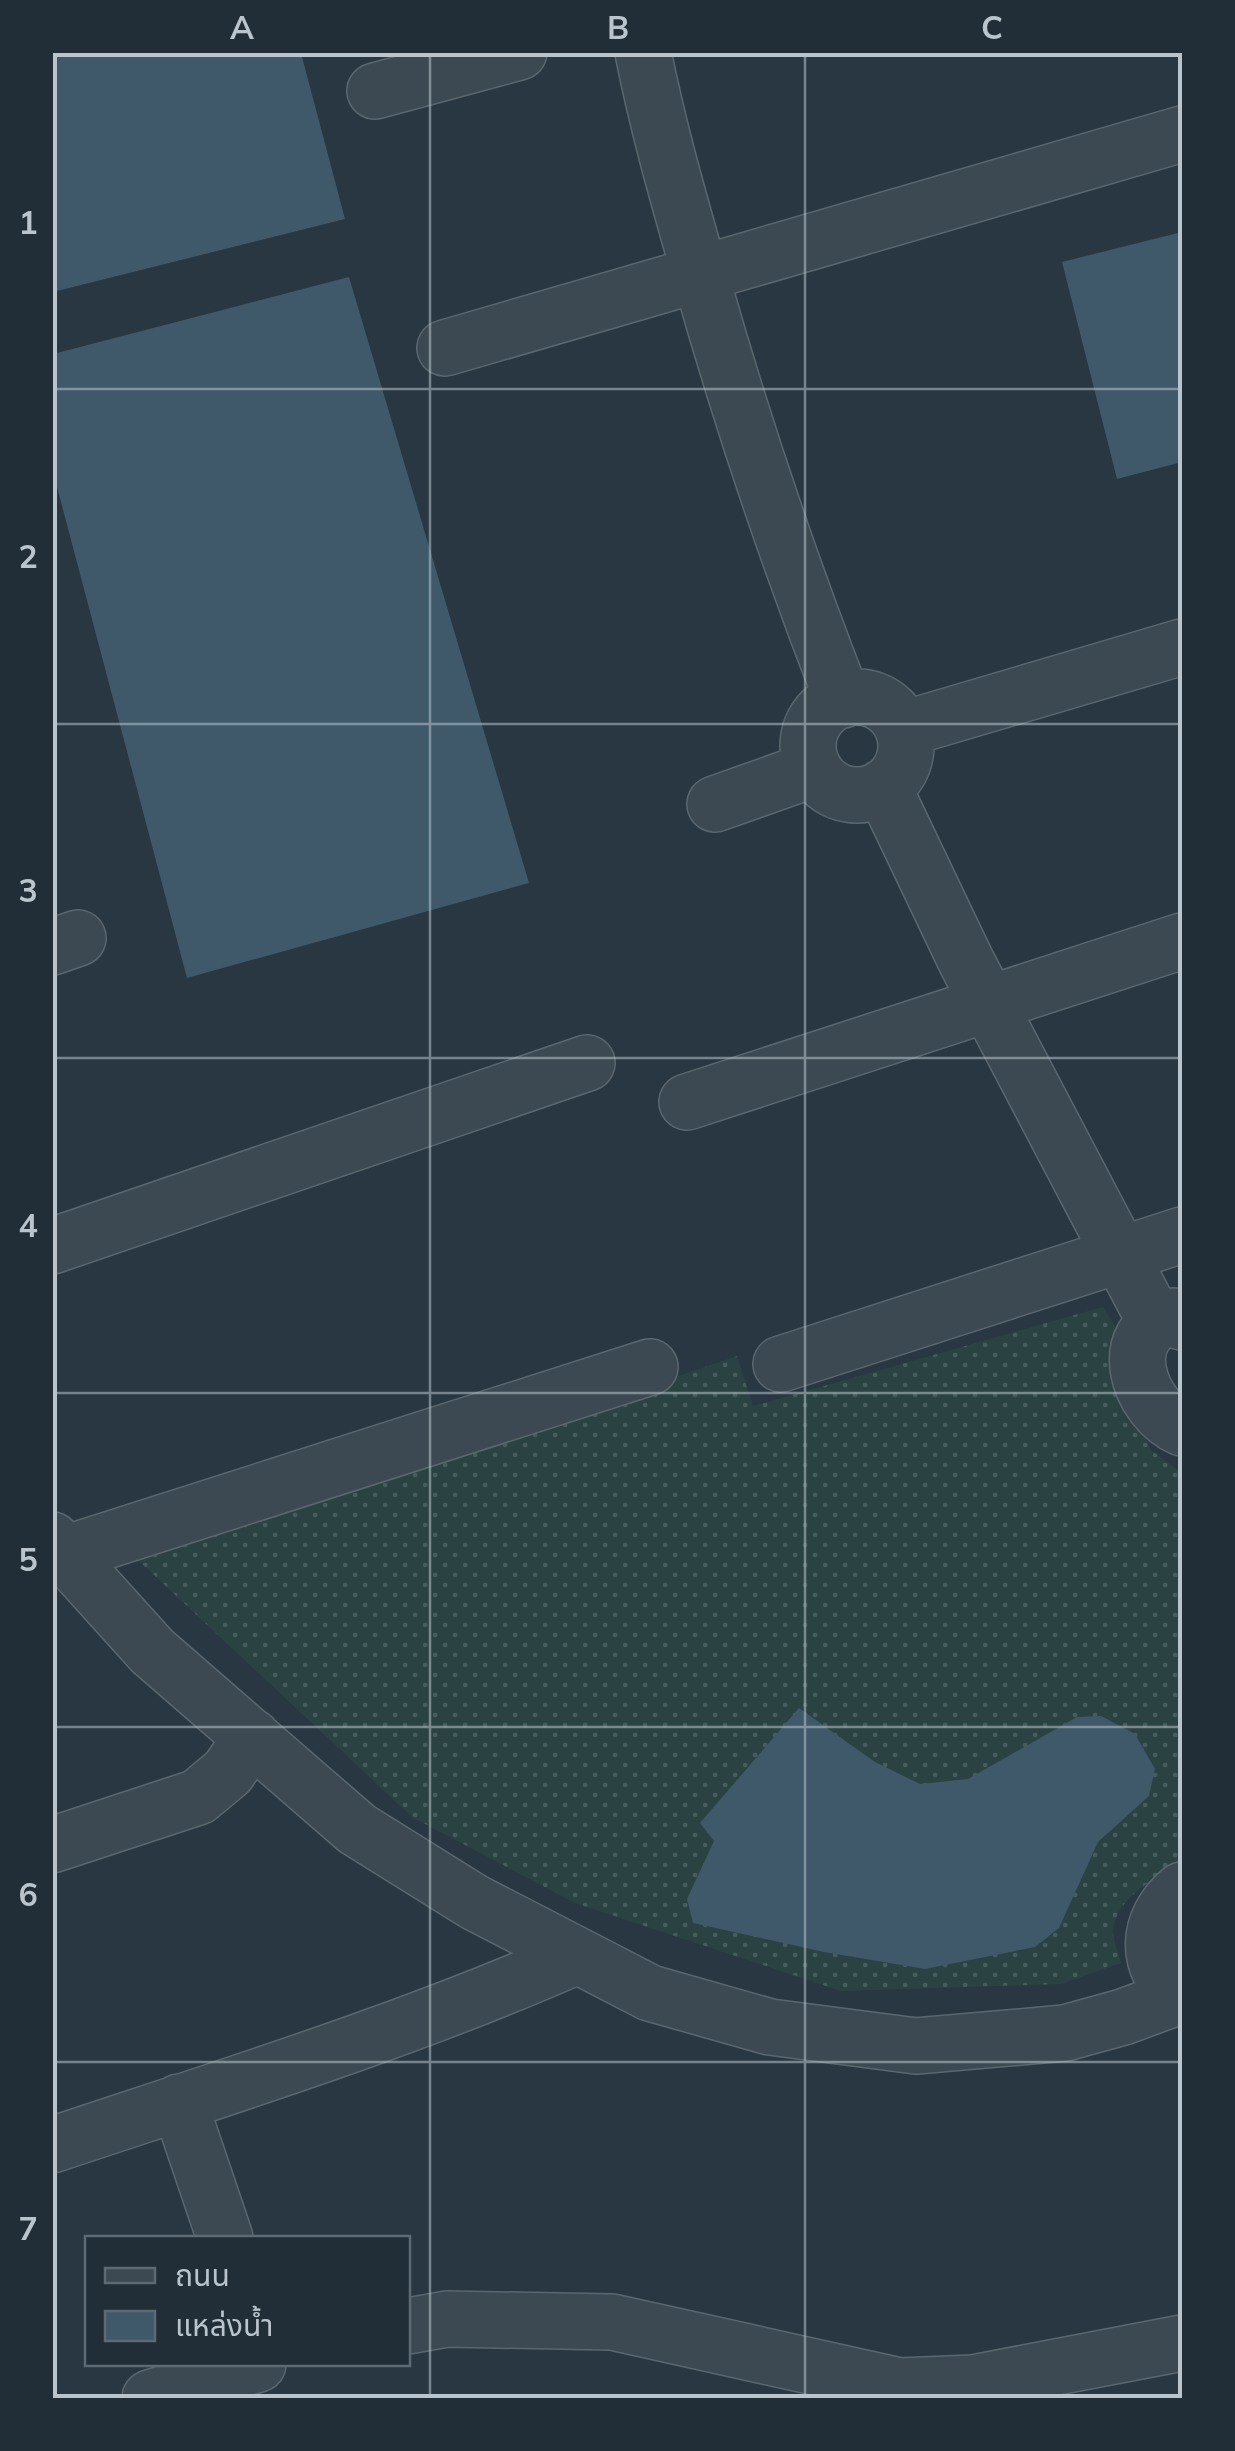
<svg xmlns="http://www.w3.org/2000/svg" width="1235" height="2451" font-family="Mulish,'Noto Sans Thai',sans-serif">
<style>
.garden{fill:url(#garden-dots)}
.water{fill:#3f586a}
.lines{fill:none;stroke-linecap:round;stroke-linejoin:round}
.minor-casing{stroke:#5b676f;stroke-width:58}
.minor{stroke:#3d4952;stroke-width:55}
.grid{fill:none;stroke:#bac4cc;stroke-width:2.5;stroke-opacity:0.55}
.neatline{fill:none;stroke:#bac4cc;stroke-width:4}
.grid-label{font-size:32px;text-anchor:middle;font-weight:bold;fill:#bac4cc}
</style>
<defs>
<pattern id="garden-dots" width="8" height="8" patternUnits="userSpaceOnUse" patternTransform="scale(2.5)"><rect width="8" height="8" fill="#2a4342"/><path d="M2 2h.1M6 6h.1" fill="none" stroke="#475c5c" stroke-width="1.8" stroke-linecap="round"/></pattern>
</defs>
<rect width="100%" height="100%" fill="#283742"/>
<!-- garden -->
<path class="garden" d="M 1103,1307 L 1116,1328 L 1118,1376 L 1151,1450 L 1182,1473 L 1182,1865 C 1157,1876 1115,1898 1113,1931 C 1113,1941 1119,1954 1121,1963 L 1061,1984 L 841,1991 L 575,1903 L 412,1817 L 139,1561 L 737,1356 L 753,1406 Z"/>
<!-- water -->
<path class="water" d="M 52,53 L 301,53 L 345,219 L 53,292 Z
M 1182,232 L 1182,462 L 1117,479 L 1062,262 Z
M 349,277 L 529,883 L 187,978 L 53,472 L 53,354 Z
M 799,1708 L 875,1762 L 920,1784 L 968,1779 L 1077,1717 L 1101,1716 L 1135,1734 L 1155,1769 L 1149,1796 L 1098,1842 L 1059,1928 L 1035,1947 L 925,1969 L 824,1952 L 693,1923 L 687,1899 L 714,1841 L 700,1823 Z"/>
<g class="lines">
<!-- minor casing -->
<g class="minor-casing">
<path id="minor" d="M 643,52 C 658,128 679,200 700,274 C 741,419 788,559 843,700
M 375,91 L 519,52
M 445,348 L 1182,134
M808 746a49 49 0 1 1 98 0a49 49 0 1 1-98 0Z
M 904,729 L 1182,647
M 883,787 L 966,961 L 1155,1321
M 715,804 L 814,769
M 52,947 L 78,938
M 687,1102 L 1182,941
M 52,1246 L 587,1063
M 1182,1322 L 1173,1316 C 1113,1332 1138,1409 1182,1428
M 781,1364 L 1182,1235
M 52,1540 L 152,1651 L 357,1829 L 474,1902 L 650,1993 L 770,2027 L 916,2046 L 1065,2033 L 1123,2017 L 1180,1996
M 52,1558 L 650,1367
M 52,1845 L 198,1797 L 228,1772 L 252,1737
M 1182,1890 C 1145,1920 1143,1968 1182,1997
M 179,2102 L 225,2238
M 52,2145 C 229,2086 407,2031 577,1956
M 408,2326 L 447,2319 L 612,2322 L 900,2386 L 973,2383 L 1182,2343
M 150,2398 L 258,2364"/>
</g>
<!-- minor -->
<use href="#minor" class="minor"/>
</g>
<!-- grid -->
<path class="grid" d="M 430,52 L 430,2398M 805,52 L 805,2398M 52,389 L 1182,389M 52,724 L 1182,724M 52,1058 L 1182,1058M 52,1393 L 1182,1393M 52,1727 L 1182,1727M 52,2062 L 1182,2062"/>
<!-- border -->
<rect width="1235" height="2451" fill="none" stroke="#212e37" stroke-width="110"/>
<!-- legend -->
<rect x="85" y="2236" width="325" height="130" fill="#212e37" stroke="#5e6a73" stroke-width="2.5"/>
<rect x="105" y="2268" width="50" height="15" fill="#3d4952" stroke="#5e6a73" stroke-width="2.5"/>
<text x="175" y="2286" font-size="30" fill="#bac4cc">ถนน</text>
<rect x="105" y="2311" width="50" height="30" fill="#3f586a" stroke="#5e6a73" stroke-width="2.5"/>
<text x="175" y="2336" font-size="30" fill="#bac4cc">แหล่งน้ำ</text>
<rect x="55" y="55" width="1125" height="2341" class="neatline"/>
<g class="grid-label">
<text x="242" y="39">A</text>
<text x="618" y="39">B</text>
<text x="992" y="39">C</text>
<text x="28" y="234">1</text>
<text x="28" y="568">2</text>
<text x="28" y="902">3</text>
<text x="28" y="1237">4</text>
<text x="28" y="1571">5</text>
<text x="28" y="1906">6</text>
<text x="28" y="2240">7</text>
</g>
</svg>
